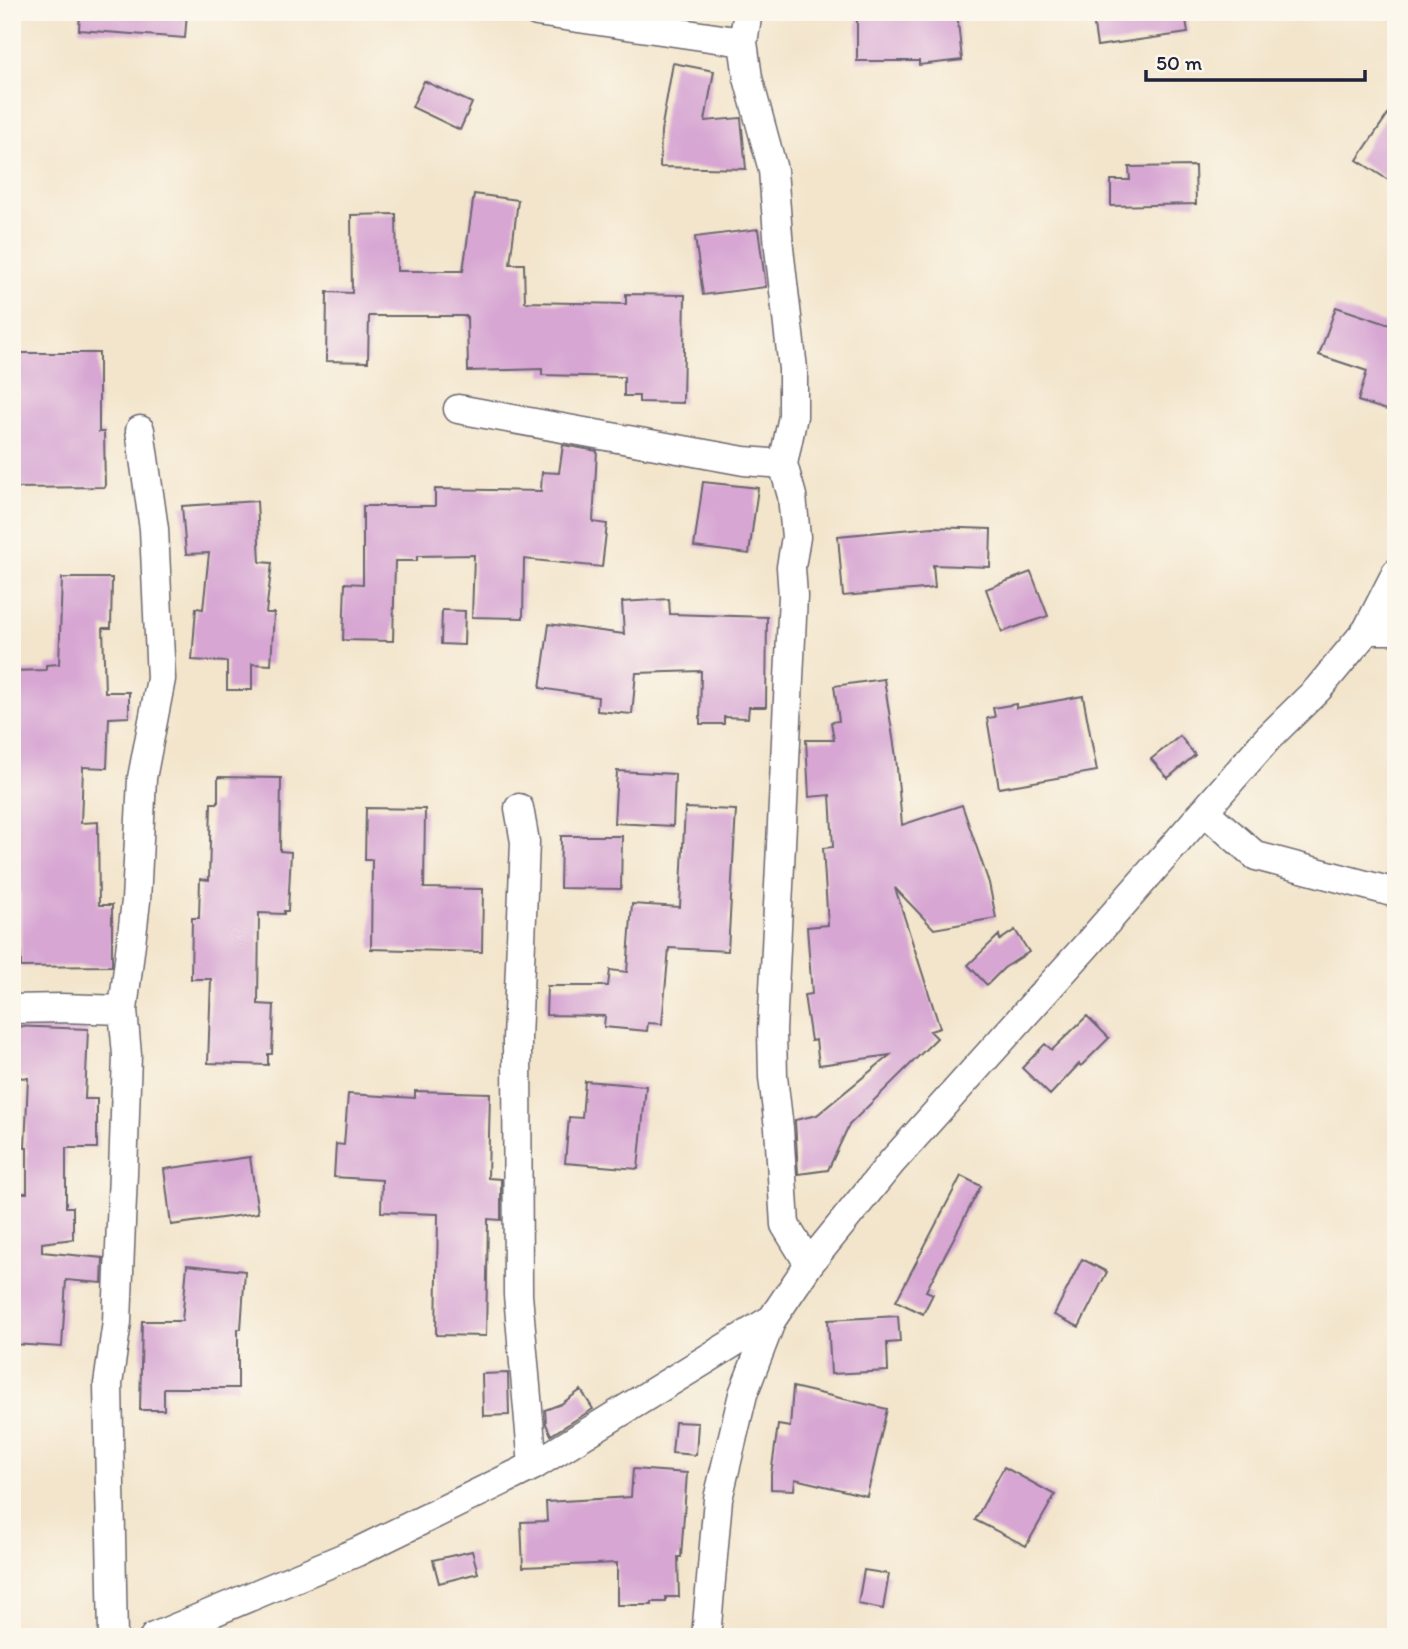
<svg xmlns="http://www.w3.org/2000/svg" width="1408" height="1649" font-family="Itim,sans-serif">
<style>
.building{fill:#d7a6d3}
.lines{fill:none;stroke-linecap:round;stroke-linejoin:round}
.street-casing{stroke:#6b666e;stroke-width:31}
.street{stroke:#fff;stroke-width:28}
</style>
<rect width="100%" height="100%" fill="#fbf7ec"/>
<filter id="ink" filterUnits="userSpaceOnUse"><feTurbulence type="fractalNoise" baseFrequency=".0143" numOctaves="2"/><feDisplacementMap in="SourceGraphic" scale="14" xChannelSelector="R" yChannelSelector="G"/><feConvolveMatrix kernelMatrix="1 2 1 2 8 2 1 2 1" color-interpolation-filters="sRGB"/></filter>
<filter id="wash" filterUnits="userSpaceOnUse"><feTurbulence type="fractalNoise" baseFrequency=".00686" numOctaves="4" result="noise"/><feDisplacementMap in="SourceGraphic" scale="28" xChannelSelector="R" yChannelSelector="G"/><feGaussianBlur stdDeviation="1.57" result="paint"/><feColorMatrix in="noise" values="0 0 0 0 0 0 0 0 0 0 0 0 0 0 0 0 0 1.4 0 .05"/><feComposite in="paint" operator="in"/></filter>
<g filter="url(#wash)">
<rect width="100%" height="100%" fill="#f3e5cc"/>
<g id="blocks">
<!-- building -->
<path class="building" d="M 80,12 L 187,12 L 185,38 L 79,30 Z
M 857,12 L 957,12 L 962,60 L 919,65 L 919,61 L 857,61 Z
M 1092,12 L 1185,12 L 1188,33 L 1097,46 Z
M 673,63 L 714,71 L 705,121 L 741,118 L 746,169 L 660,167 L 661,131 Z
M 424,81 L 472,103 L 460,130 L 412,107 Z
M 1396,102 L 1396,185 L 1357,160 Z
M 1195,166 L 1196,204 L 1111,206 L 1111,180 L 1130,180 L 1129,167 Z
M 474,194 L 518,200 L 510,264 L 524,264 L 525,302 L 626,304 L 626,294 L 685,295 L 683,403 L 639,402 L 639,396 L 624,396 L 624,377 L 542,375 L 542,369 L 468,371 L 467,316 L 369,316 L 368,362 L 326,361 L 327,292 L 352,293 L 351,215 L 396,214 L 397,271 L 463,271 Z
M 758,229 L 766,287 L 703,295 L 695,237 Z
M 1336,307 L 1396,327 L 1396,413 L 1358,401 L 1367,371 L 1319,355 Z
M 12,353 L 99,353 L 99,432 L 104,432 L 105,487 L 12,488 Z
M 563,445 L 597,451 L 593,522 L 607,524 L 602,567 L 524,559 L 523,618 L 472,617 L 474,555 L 417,556 L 417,561 L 395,561 L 393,641 L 343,640 L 345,583 L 363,584 L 363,506 L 435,506 L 435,489 L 541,491 L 542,472 L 559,473 Z
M 703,482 L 758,488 L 749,554 L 694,547 Z
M 257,501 L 260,562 L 272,563 L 266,613 L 274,613 L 271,665 L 252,664 L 252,690 L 227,690 L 227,662 L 192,660 L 196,608 L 203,609 L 209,553 L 186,554 L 182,506 Z
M 933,527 L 991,529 L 990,567 L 933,565 L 935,588 L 843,596 L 838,536 Z
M 1031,572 L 1048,616 L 1002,632 L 986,589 Z
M 62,578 L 112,578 L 111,628 L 103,628 L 105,692 L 129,692 L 129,717 L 109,718 L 107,768 L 83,767 L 81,823 L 98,822 L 99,905 L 112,905 L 112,966 L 21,967 L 20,883 L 12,883 L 12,671 L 46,670 L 46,665 L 59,664 Z
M 669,599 L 670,614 L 767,617 L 766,707 L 749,707 L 748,718 L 724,717 L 724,724 L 700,724 L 701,671 L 636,673 L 632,714 L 597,711 L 598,697 L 540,688 L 549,624 L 624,634 L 622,602 Z
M 442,610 L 465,611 L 464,645 L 441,644 Z
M 884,679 L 896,757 L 902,825 L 962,805 L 989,883 L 996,918 L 934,929 L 895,888 L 940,1028 L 930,1031 L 937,1038 L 849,1125 L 828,1170 L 798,1174 L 795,1120 L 817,1115 L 890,1055 L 819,1065 L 816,1040 L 811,1041 L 804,995 L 812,994 L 807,927 L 828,925 L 823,848 L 833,847 L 830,795 L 809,797 L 806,740 L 834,740 L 831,722 L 839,721 L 834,686 Z
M 1083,696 L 1097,771 L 999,788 L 987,718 L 995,717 L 993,708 L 1016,704 L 1016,708 Z
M 1180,736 L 1195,755 L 1168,778 L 1151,759 Z
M 617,771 L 675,774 L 673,826 L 614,823 Z
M 218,777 L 281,778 L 280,851 L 291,852 L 288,911 L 284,911 L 284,914 L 259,913 L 258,1004 L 274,1005 L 272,1054 L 268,1054 L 268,1065 L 208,1063 L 211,979 L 191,979 L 192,918 L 199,918 L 200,879 L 209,880 L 211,803 L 218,803 Z
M 366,808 L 425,809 L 424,888 L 483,889 L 482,952 L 371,949 L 372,860 L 365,860 Z
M 685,808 L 736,810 L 728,951 L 669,948 L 662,1024 L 648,1023 L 647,1031 L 604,1027 L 605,1016 L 546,1015 L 547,986 L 608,986 L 610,970 L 627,972 L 632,904 L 680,907 Z
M 561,836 L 622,836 L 621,889 L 560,888 Z
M 1015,930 L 1029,952 L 1004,968 L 987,985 L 968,965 L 999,935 L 1000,940 Z
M 1087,1016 L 1109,1038 L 1081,1066 L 1079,1064 L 1050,1095 L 1022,1068 L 1045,1044 L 1052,1050 Z
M 12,1026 L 88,1029 L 85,1099 L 97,1099 L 97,1148 L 66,1148 L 66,1207 L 73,1207 L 73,1239 L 42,1243 L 42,1252 L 103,1258 L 102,1283 L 66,1280 L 62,1347 L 12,1344 L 12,1211 L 19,1211 L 19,1193 L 27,1193 L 27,1148 L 25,1148 L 28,1078 L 12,1077 Z
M 585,1081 L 646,1086 L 638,1169 L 565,1163 L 569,1117 L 582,1118 Z
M 415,1091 L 490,1093 L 488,1178 L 501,1179 L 501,1220 L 488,1219 L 486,1336 L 436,1335 L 438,1214 L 381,1212 L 382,1180 L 334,1177 L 336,1144 L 344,1145 L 348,1094 L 415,1098 Z
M 250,1157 L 258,1213 L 171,1225 L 164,1169 Z
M 961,1176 L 981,1186 L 926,1291 L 933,1294 L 923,1314 L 896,1301 Z
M 1082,1259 L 1107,1272 L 1079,1327 L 1054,1315 Z
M 187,1265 L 245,1271 L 241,1329 L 238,1329 L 238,1388 L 164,1388 L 164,1410 L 140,1410 L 142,1321 L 182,1321 Z
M 898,1316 L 900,1342 L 887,1343 L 888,1371 L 831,1374 L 828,1320 Z
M 508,1373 L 509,1415 L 483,1416 L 482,1374 Z
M 793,1387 L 887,1409 L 867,1496 L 795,1479 L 794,1490 L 771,1489 L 771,1474 L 778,1425 L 790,1427 Z
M 581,1390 L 593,1409 L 551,1435 L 546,1424 L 545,1410 L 561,1404 Z
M 675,1422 L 698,1423 L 696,1455 L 672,1453 Z
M 1004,1467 L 1055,1495 L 1026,1546 L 975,1520 Z
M 633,1469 L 687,1473 L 681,1557 L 678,1557 L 679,1597 L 666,1597 L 666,1602 L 652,1602 L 652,1605 L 617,1605 L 617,1563 L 523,1567 L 521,1522 L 547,1521 L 546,1502 L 631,1497 Z
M 472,1551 L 478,1573 L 439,1583 L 433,1560 Z
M 864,1570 L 889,1574 L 883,1609 L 858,1604 Z"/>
</g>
</g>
<g filter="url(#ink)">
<use href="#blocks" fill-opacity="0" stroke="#6b666e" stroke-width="2"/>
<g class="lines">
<!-- street casing -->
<g class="street-casing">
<path id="street" d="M 537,12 L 743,42
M 748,12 L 743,42 L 748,78 L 773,170 L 779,248 L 793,369 L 793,416 L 783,464 L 792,496 L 796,537 L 791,567 L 793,596 L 772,1031 L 773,1077 L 779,1128 L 785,1225 L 809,1264
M 458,409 L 744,461 L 783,464
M 1367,630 L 1396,630
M 519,808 L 525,842 L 517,1039 L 518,1295 L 533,1466
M 1204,811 L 1256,856 L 1396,893
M 12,1009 L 61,1008 L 123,1010 L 136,901 L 142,778 L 161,679 L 154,529 L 140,430
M 113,1637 L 108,1384 L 117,1322 L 123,1173 L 127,1055 L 123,1010
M 154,1637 L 357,1552 L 533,1466 L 772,1319
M 706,1637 L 718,1499 L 743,1394 L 772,1319 L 809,1264 L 891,1163 L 1086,946 L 1268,738 L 1318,689 L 1367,630 L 1396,573"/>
</g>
<!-- street -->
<use href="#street" class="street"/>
</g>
</g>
<!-- margin -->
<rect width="1408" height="1649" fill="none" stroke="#fbf7ec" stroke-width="42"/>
<!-- scale -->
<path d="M1146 70v10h219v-10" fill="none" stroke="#22223b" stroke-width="3.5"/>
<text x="1156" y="70" font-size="21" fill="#22223b" stroke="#fbf7ec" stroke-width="5" paint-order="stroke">50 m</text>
</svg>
